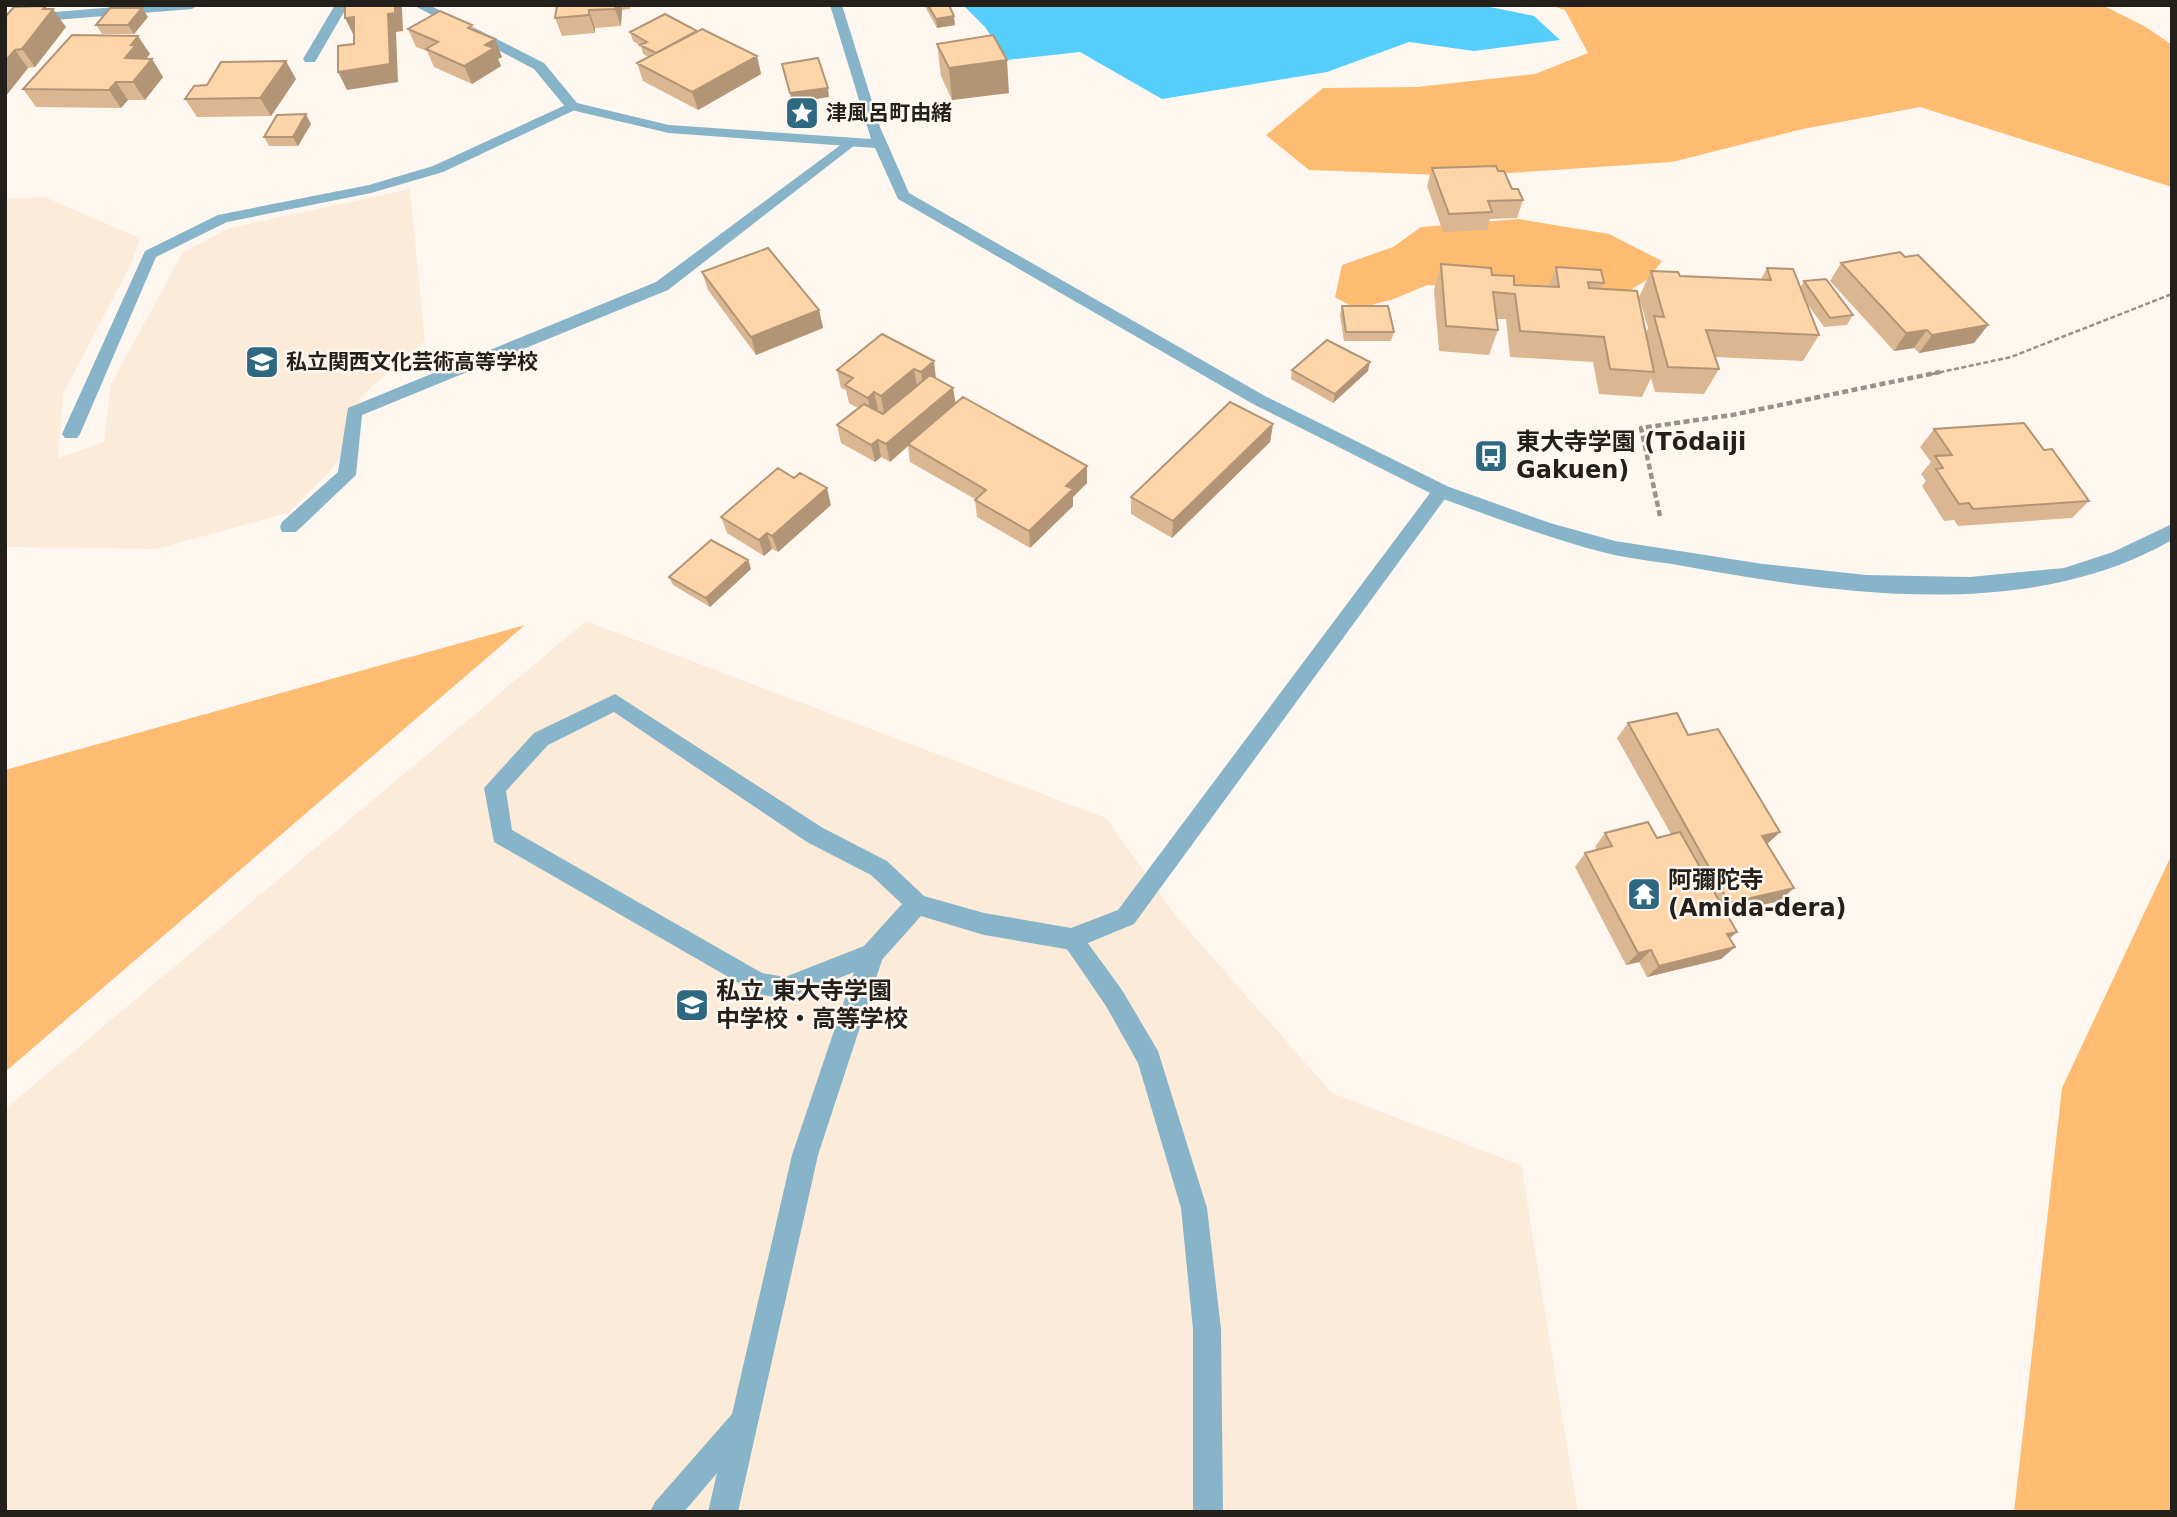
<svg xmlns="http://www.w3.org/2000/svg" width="2177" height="1517" font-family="'DejaVu Sans','Noto Sans JP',sans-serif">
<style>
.built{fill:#fcebd9}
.green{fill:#fdbc71}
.water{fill:#55cefb}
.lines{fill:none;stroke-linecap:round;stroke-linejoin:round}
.path-far1{stroke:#97918b;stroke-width:2.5;stroke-dasharray:5 2.5;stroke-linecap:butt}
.path{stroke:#97918b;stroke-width:4.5;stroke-dasharray:6 3.5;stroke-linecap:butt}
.service{fill:#87b4c8;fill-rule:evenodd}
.minor{fill:#87b4c8;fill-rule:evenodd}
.tertiary{fill:#87b4c8;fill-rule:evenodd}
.wall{fill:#dab790}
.shaded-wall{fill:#b29576}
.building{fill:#fed5a8;stroke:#b29576;stroke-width:2}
.labels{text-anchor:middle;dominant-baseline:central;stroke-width:5;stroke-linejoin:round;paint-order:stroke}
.far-poi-label{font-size:21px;font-weight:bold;fill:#231f1b;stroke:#fef7f0;text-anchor:start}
.poi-label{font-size:24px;font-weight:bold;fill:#231f1b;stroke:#fef7f0;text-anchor:start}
</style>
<rect width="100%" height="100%" fill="#fef7f0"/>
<!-- built -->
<path class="built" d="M 410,189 L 425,341 L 360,397 L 356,427 L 333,468 L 288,513 L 156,549 L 5,547 L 5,199 L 45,197 L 140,238 L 132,262 L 63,394 L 58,458 L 104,442 L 111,384 L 183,252 L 230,228 Z
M 586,621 L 1106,818 L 1176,916 L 1332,1093 L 1521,1165 L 1578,1512 L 5,1512 L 5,1109 Z"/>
<!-- green -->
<path class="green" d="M 1549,5 L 2102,5 L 2146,27 L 2172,45 L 2172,187 L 1920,107 L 1803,129 L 1672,162 L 1466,176 L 1309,170 L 1266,135 L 1323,88 L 1417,87 L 1535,74 L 1588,53 L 1565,10 Z
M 1518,219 L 1609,234 L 1662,261 L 1648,279 L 1626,293 L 1509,291 L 1427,285 L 1394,299 L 1356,309 L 1335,297 L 1342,265 L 1393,247 L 1421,227 Z
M 525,625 L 5,1072 L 5,770 Z
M 2172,854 L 2172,1512 L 2014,1512 L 2062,1088 Z"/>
<!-- water -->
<path class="water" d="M 963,5 L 1480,5 L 1534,16 L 1560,40 L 1474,51 L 1409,42 L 1327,72 L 1162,99 L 1080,52 L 1007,60 L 985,27 Z"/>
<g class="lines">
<!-- path-far1 -->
<path class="path-far1" d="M 1932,374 L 2011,357 L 2172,294"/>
<!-- path -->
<path class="path" d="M 1660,516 L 1641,428 L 1732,415 L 1940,372"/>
<!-- service -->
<path class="service" d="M 335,5 L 348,5 L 315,62 L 305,62 L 303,59 Z
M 572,102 L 579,106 L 577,109 L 443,172 L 371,193 L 227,222 L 156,257 L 80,434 L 77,438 L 65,438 L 62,434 L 145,251 L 218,215 L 369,185 L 433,166 Z
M 850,138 L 855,139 L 855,145 L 668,290 L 362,415 L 356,475 L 296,532 L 282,532 L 280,527 L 282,522 L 338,472 L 348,408 L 656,282 Z
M 1071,928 L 1079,931 L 1122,990 L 1158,1051 L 1207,1208 L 1221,1329 L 1223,1512 L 1193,1512 L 1193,1329 L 1181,1208 L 1138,1063 L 1106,1006 L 1060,939 L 1063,931 Z
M 872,943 L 880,946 L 884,954 L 818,1155 L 738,1512 L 708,1512 L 717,1473 L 684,1512 L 650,1512 L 655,1502 L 732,1414 L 792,1155 L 860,954 L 864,946 Z"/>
<!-- minor -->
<path class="minor" d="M 141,5 L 198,5 L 192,9 L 5,24 L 5,16 Z
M 413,5 L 429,5 L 544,63 L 577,103 L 669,125 L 871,139 L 830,5 L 842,5 L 880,127 L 909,193 L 1265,396 L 1447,486 L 1450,491 L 1447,496 L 1134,924 L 1071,950 L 984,935 L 921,916 L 880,962 L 785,999 L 758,994 L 494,842 L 484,788 L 534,733 L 615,694 L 823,828 L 887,861 L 924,896 L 984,913 L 1071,928 L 1118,910 L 1430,493 L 1253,404 L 898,199 L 875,148 L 669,133 L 567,109 L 534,69 ZM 614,712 L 807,842 L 871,875 L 902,904 L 864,946 L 785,977 L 762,973 L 512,830 L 506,791 L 548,745 Z"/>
<!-- tertiary -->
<path class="tertiary" d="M 1441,484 L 1550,523 L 1615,541 L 1763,564 L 1866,575 L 1970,577 L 2064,568 L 2113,552 L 2172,524 L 2172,540 C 2031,621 1848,595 1694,568 C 1665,562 1635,560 1606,553 C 1547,538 1491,516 1435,496 L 1432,491 Z"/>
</g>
<!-- wall -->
<path class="wall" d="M 557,5 L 631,5 L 630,9 L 622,10 L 621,26 L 595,28 L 595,33 L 562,36 L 555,18 Z
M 925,5 L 949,5 L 955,25 L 937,28 L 926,8 Z
M 45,6 L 66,27 L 35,67 L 28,68 L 5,97 L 5,17 Z
M 148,17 L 134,34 L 102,34 L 96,25 Z
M 472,25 L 475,31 L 502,57 L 498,59 L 501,66 L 472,84 L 434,67 L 427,51 L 416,47 L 408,29 Z
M 697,31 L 757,56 L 761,74 L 698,110 L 643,81 L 637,63 L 649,57 L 643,54 L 641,46 L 633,41 L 630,32 Z
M 937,44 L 1009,93 L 952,100 L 941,76 Z
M 150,54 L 146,58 L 152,59 L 163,77 L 145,100 L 128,100 L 121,108 L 36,107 L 23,89 Z
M 296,79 L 271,116 L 197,117 L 185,99 L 207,85 Z
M 311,124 L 298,146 L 269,146 L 264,137 Z
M 1432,168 L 1498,171 L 1512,189 L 1523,200 L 1517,218 L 1490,219 L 1487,230 L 1443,232 L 1427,186 Z
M 1905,257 L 1988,325 L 1974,343 L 1919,353 L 1914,348 L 1894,351 L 1830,281 L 1841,263 Z
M 1441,264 L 1492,275 L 1514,285 L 1548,287 L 1556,267 L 1604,283 L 1601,289 L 1646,333 L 1648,328 L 1639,297 L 1651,271 L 1680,276 L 1761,279 L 1767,268 L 1800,288 L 1804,281 L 1853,315 L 1847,325 L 1824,327 L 1804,299 L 1819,335 L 1803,361 L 1715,357 L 1719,369 L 1704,394 L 1655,392 L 1651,378 L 1642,397 L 1599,394 L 1593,362 L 1510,357 L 1506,319 L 1497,319 L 1498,330 L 1489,355 L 1439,351 L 1434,290 Z
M 702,272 L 819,310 L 823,328 L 756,355 L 708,290 Z
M 1342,306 L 1394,332 L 1391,341 L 1344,341 L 1340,315 Z
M 882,334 L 936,378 L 953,388 L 955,404 L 1087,483 L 1073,497 L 1073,506 L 1030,548 L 977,517 L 975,499 L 910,462 L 908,446 L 890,462 L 881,457 L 875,462 L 841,443 L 837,425 L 858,408 L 849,403 L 846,390 L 841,388 L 837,370 Z
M 1292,370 L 1368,371 L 1333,403 L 1291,379 Z
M 1273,424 L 1270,442 L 1172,538 L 1131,514 L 1131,497 Z
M 1934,429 L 2044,450 L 2089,501 L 2072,518 L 1958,526 L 1954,520 L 1944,521 L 1922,486 L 1926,481 L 1921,474 L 1931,462 L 1920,447 Z
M 831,505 L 778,552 L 772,549 L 764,556 L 727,533 L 721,517 Z
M 748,560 L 751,569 L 710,607 L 673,585 L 669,577 Z
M 1628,723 L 1688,735 L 1780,832 L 1767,844 L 1780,901 L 1726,913 L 1730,939 L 1735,947 L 1721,959 L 1647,977 L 1639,962 L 1626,965 L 1575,867 L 1585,853 L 1597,850 L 1595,847 L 1605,833 L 1657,838 L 1671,834 L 1617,738 Z"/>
<!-- shaded-wall -->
<path class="shaded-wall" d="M 395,5 L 401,5 L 402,9 L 403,31 L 396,32 L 398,82 L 347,90 L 338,72 Z
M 616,5 L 621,5 L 622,10 L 621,26 L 615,9 Z
M 45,6 L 50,13 L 53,9 L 66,27 L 35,67 L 22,49 Z
M 142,8 L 148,17 L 134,34 L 128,25 Z
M 589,10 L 595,28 L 595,33 L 589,15 Z
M 954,16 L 955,25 L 937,28 L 936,19 Z
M 354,17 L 354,36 L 345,18 Z
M 138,36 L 150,54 L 146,59 L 152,59 L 163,77 L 145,100 L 133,82 L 125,58 L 131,45 Z
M 495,39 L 502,57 L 498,59 L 501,66 L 472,84 L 464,66 L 485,45 Z
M 15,50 L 28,68 L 5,97 L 5,61 Z
M 757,56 L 761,74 L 698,110 L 692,92 Z
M 1007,60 L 1009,93 L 952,100 L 949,68 Z
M 286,61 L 296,79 L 271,116 L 260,98 Z
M 116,82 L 128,100 L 121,108 L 109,90 Z
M 828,88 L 829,97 L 792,103 L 790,93 Z
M 306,114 L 311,124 L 298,146 L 293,137 Z
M 819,310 L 823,328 L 756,355 L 751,337 Z
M 1988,325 L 1974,343 L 1919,353 L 1932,335 Z
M 1927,330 L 1914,348 L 1894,351 L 1906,333 Z
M 934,361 L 936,379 L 924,390 L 921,372 Z
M 1370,362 L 1368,371 L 1333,403 L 1335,394 Z
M 914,369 L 917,386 L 884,413 L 881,396 Z
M 953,388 L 956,405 L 908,444 L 908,446 L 890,462 L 886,444 Z
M 874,392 L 878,409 L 871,415 L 868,398 Z
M 1273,424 L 1270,442 L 1172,538 L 1173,521 Z
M 878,440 L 881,457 L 875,462 L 871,445 Z
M 1087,466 L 1087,483 L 1073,497 L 1073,506 L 1030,548 L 1029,531 L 1066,486 Z
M 827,488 L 831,505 L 778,552 L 772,536 Z
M 767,533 L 772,549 L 764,556 L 759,540 Z
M 748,560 L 751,569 L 710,607 L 706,598 Z
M 1780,832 L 1766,845 L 1762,836 Z
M 1794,888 L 1780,901 L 1716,915 L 1729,903 Z
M 1737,932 L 1723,944 L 1727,934 Z
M 1735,947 L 1721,959 L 1647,977 L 1659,966 Z
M 1651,950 L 1639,962 L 1626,965 L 1638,953 Z"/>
<!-- building -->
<path class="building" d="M 345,5 L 395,5 L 395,13 L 388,14 L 390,64 L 338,72 L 338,46 L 354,44 L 354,17 L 345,18 Z
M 557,5 L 616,5 L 615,9 L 589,10 L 589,15 L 555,18 Z
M 928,5 L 949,5 L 954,16 L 936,19 Z
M 45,6 L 43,9 L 53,9 L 22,49 L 15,50 L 5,61 L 5,17 L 14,7 Z
M 110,8 L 142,8 L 128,25 L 96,25 Z
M 440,11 L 472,25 L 468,28 L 495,39 L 485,45 L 494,48 L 464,66 L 426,49 L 438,42 L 408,29 Z
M 665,14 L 697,31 L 656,53 L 640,45 L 647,42 L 630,32 Z
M 702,29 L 757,56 L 692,92 L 637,63 Z
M 72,35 L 138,36 L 131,45 L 136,45 L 125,58 L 152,59 L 133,82 L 116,82 L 109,90 L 23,89 Z
M 993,35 L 1007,60 L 949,68 L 937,44 Z
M 818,58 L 828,88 L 790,93 L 782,64 Z
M 286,61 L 260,98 L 185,99 L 194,86 L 207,85 L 221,62 Z
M 306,114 L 293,137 L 264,137 L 277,115 Z
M 1496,166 L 1498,171 L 1504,171 L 1512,189 L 1518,189 L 1523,200 L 1488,201 L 1492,212 L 1449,214 L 1432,168 Z
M 768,248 L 819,310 L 751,337 L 702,272 Z
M 1900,252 L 1905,257 L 1918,255 L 1988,325 L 1932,335 L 1927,330 L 1906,333 L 1841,263 Z
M 1441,264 L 1491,268 L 1492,275 L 1514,276 L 1514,285 L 1559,287 L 1556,267 L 1601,270 L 1604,283 L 1588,282 L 1589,288 L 1637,291 L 1654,372 L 1610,369 L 1604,337 L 1520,331 L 1515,294 L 1493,292 L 1498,330 L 1446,326 Z
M 1767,268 L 1793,269 L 1819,335 L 1706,330 L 1719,369 L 1668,367 L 1654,316 L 1664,317 L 1651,271 L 1678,272 L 1680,276 L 1771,280 Z
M 1826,279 L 1853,315 L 1830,318 L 1804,281 Z
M 1342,306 L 1388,306 L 1394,332 L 1346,332 Z
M 882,334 L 934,361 L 921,372 L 914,369 L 881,396 L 874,392 L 868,398 L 845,385 L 853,378 L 837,370 Z
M 1327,340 L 1370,362 L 1335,394 L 1292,370 Z
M 930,375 L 953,388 L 886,444 L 878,440 L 871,445 L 837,425 L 864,404 L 883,414 Z
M 963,397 L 1087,466 L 1066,486 L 1073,489 L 1029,531 L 975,500 L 986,490 L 908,444 Z
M 1230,402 L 1273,424 L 1173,521 L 1131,497 Z
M 2024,423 L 2044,450 L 2052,449 L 2089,501 L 1973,509 L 1969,503 L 1959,504 L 1936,469 L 1943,468 L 1935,456 L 1952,455 L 1934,429 Z
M 778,468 L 794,478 L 800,473 L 827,488 L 772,536 L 767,533 L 759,540 L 721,517 Z
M 711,540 L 748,560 L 706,598 L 669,577 Z
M 1677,713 L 1688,735 L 1718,729 L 1780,832 L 1762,836 L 1794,888 L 1729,903 L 1628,723 Z
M 1648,822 L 1657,838 L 1680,832 L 1737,932 L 1727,934 L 1735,947 L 1659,966 L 1651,950 L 1638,953 L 1585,853 L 1612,846 L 1605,833 Z"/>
<!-- icons -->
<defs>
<g id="sight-square" transform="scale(1.75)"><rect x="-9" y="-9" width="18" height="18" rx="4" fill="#2d6980" stroke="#fef7f0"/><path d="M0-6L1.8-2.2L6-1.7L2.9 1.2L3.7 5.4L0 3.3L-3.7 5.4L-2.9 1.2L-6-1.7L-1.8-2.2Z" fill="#fff"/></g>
<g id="school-square" transform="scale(1.75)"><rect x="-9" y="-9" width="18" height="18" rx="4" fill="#2d6980" stroke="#fef7f0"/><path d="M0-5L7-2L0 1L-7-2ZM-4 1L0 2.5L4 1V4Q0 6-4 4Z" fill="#fff"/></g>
<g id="bus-square" transform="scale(1.75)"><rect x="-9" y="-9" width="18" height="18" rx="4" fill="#2d6980" stroke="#fef7f0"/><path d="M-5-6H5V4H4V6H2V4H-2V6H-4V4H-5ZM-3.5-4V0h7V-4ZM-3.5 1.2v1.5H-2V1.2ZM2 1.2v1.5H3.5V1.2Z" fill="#fff"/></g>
<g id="temple-square" transform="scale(1.75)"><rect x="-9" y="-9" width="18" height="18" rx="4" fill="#2d6980" stroke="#fef7f0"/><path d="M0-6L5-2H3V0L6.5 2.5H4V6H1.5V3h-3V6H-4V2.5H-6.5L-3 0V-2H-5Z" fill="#fff"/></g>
</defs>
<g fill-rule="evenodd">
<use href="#sight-square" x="802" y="113"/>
<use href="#school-square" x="262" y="362"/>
<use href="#bus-square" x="1491" y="456"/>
<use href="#temple-square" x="1644" y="894"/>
<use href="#school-square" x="692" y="1005"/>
</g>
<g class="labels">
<!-- far-poi labels -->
<g class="far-poi-label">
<text x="826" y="113">津風呂町由緒</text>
<text x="286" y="362">私立関西文化芸術高等学校</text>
</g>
<!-- poi labels -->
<g class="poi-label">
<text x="1516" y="442">東大寺学園 (Tōdaiji<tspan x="1516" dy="28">Gakuen)</tspan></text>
<text x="1668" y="880">阿彌陀寺<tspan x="1668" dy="28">(Amida-dera)</tspan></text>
<text x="716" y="991">私立 東大寺学園<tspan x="716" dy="28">中学校・高等学校</tspan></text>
</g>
</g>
<!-- border -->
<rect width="2177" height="1517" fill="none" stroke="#231f1b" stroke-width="14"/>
</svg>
